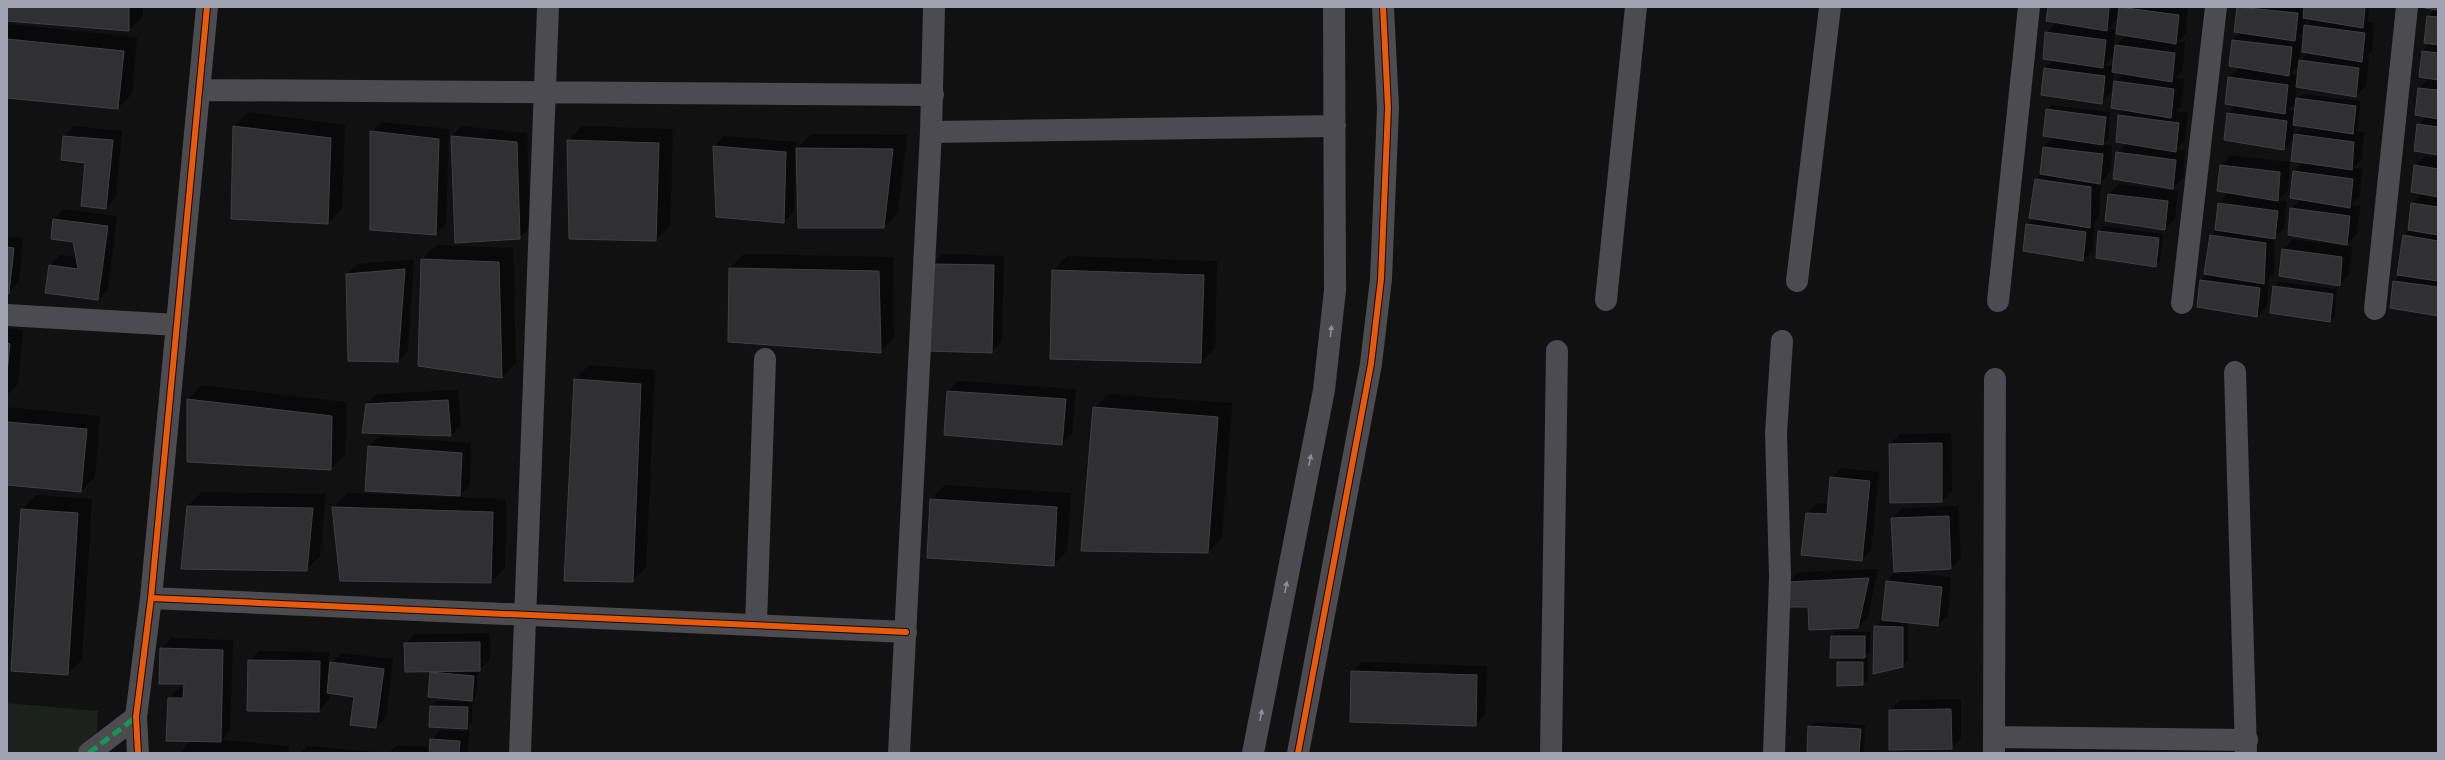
<svg xmlns="http://www.w3.org/2000/svg" width="2445" height="760" font-family="'Titillium Web',sans-serif">
<style>
.green{fill:#1b211d}
.shadow{fill:#0007;fill-rule:evenodd}
.building{fill:#303032;stroke:#404044}
.lines{fill:none;stroke-linecap:round;stroke-linejoin:round}
.minor{stroke:#4b4b50;stroke-width:22}
.quiet{stroke:#139951;stroke-width:5;stroke-dasharray:10 5;stroke-linecap:butt}
.cycleway-casing{stroke:#0c0b0d;stroke-width:8}
.cycleway{stroke:#e8590c;stroke-width:6}
.oneway{fill:#8c8d9a}
</style>
<rect width="100%" height="100%" fill="#111"/>
<!-- green -->
<path class="green" d="M 7,703 L 98,711 L 96,753 L 7,753 Z"/>
<!-- shadow -->
<path class="shadow" d="M 7,7 L 143,7 L 143,16 L 129,30 L 7,20 Z
M 2049,7 L 2118,7 L 2117,14 L 2119,14 L 2120,7 L 2188,7 L 2186,33 L 2177,42 L 2185,43 L 2182,71 L 2175,78 L 2184,79 L 2181,107 L 2176,111 L 2188,113 L 2185,140 L 2177,149 L 2185,150 L 2183,178 L 2173,188 L 2117,153 L 2127,143 L 2119,115 L 2125,109 L 2115,82 L 2124,73 L 2114,71 L 2111,93 L 2101,103 L 2045,68 L 2054,59 L 2046,32 L 2057,22 ZM 2118,18 L 2126,35 L 2114,48 L 2115,30 L 2108,29 ZM 2115,55 L 2114,66 L 2105,65 Z
M 2238,7 L 2369,7 L 2368,22 L 2374,23 L 2372,51 L 2365,58 L 2369,58 L 2366,86 L 2356,96 L 2297,86 L 2295,100 L 2302,94 L 2360,101 L 2358,128 L 2355,131 L 2364,132 L 2362,159 L 2353,168 L 2362,169 L 2360,197 L 2351,205 L 2360,206 L 2357,234 L 2347,244 L 2291,209 L 2302,199 L 2294,171 L 2303,162 L 2295,138 L 2284,149 L 2228,114 L 2236,105 L 2229,78 L 2240,67 L 2230,66 L 2233,40 L 2241,32 L 2235,31 ZM 2306,17 L 2313,18 L 2305,26 ZM 2305,30 L 2309,52 L 2299,62 L 2302,37 L 2298,37 ZM 2300,64 L 2298,75 L 2290,74 ZM 2296,102 L 2295,111 L 2288,110 ZM 2295,124 L 2304,126 L 2294,135 Z
M 2433,11 L 2438,12 L 2438,154 L 2418,125 L 2427,116 L 2419,88 L 2430,78 L 2422,51 L 2431,43 L 2428,16 Z
M 7,24 L 137,37 L 132,94 L 118,108 L 7,97 Z
M 2052,105 L 2110,112 L 2108,139 L 2103,144 L 2112,145 L 2110,172 L 2101,182 L 2099,217 L 2094,222 L 2093,250 L 2083,260 L 2027,225 L 2034,218 L 2036,180 L 2042,173 L 2044,147 L 2054,136 L 2047,110 Z
M 248,112 L 345,125 L 342,209 L 328,223 L 234,126 Z
M 381,122 L 449,129 L 446,224 L 436,234 L 371,132 Z
M 74,126 L 122,131 L 116,197 L 106,207 L 86,162 L 64,136 Z
M 462,126 L 527,133 L 530,228 L 519,238 L 456,242 L 452,136 Z
M 582,126 L 673,129 L 670,226 L 656,240 L 568,141 Z
M 812,134 L 907,135 L 898,213 L 883,227 L 797,148 Z
M 724,136 L 796,142 L 794,211 L 784,222 L 714,146 Z
M 2231,155 L 2290,162 L 2288,190 L 2278,200 L 2287,201 L 2284,228 L 2275,237 L 2274,273 L 2269,278 L 2267,306 L 2257,316 L 2201,281 L 2208,274 L 2211,236 L 2217,229 L 2219,203 L 2229,192 L 2221,166 Z
M 2425,156 L 2438,158 L 2438,315 L 2394,281 L 2401,274 L 2404,236 L 2410,230 L 2411,204 L 2422,193 L 2415,166 Z
M 2119,184 L 2178,191 L 2175,219 L 2165,229 L 2109,194 Z
M 64,209 L 117,216 L 108,289 L 98,299 L 50,265 L 60,255 L 77,257 L 74,241 L 54,219 Z
M 2104,226 L 2163,234 L 2160,261 L 2155,266 L 2097,257 L 2099,231 Z
M 7,236 L 23,238 L 19,282 L 9,292 L 7,292 Z
M 2293,239 L 2352,247 L 2349,275 L 2339,285 L 2283,250 Z
M 437,245 L 513,248 L 516,363 L 502,377 L 422,259 Z
M 744,254 L 893,257 L 894,338 L 880,352 L 730,268 Z
M 943,254 L 1004,256 L 1002,341 L 992,352 L 933,264 Z
M 1067,256 L 1217,261 L 1215,348 L 1201,362 L 1053,270 Z
M 414,259 L 408,351 L 398,361 L 349,360 L 347,274 L 357,264 Z
M 2279,282 L 2337,289 L 2335,316 L 2330,321 L 2274,287 Z
M 7,328 L 23,330 L 18,384 L 7,395 Z
M 589,365 L 655,370 L 646,567 L 632,581 L 575,379 Z
M 958,381 L 1076,389 L 1072,434 L 1061,444 L 948,391 Z
M 202,385 L 346,402 L 345,455 L 330,469 L 188,399 Z
M 458,390 L 461,425 L 451,435 L 366,404 L 377,394 Z
M 1109,394 L 1232,403 L 1222,538 L 1208,552 L 1094,408 Z
M 7,407 L 100,416 L 95,477 L 81,491 L 7,484 Z
M 1951,433 L 1952,491 L 1942,501 L 1891,502 L 1890,444 L 1900,434 Z
M 379,436 L 471,443 L 470,485 L 458,497 L 506,499 L 505,568 L 491,582 L 333,507 L 347,493 L 453,497 L 369,446 Z
M 1841,468 L 1879,472 L 1871,550 L 1861,560 L 1807,513 L 1817,503 L 1829,504 L 1831,478 Z
M 945,485 L 1071,493 L 1067,551 L 1053,565 L 931,499 Z
M 202,492 L 326,494 L 320,556 L 306,570 L 182,568 L 188,506 Z
M 36,495 L 92,499 L 82,660 L 67,674 L 22,509 Z
M 1958,506 L 1961,558 L 1951,568 L 1901,572 L 1951,577 L 1948,615 L 1938,625 L 1908,622 L 1908,660 L 1902,666 L 1875,627 L 1880,622 L 1894,622 L 1887,581 L 1897,570 L 1892,519 L 1902,508 Z
M 1878,569 L 1868,617 L 1857,627 L 1809,606 L 1789,582 L 1799,572 Z
M 1837,631 L 1870,632 L 1870,652 L 1864,657 L 1868,657 L 1868,679 L 1863,684 L 1838,662 L 1843,657 L 1832,636 Z
M 490,633 L 490,660 L 478,670 L 476,695 L 471,700 L 431,673 L 433,671 L 405,644 L 415,634 Z
M 171,638 L 233,640 L 230,731 L 222,740 L 289,746 L 289,753 L 180,753 L 191,740 L 169,698 L 179,688 L 184,688 L 185,683 L 161,648 Z
M 259,651 L 329,652 L 329,668 L 331,663 L 341,653 L 393,659 L 386,717 L 376,727 L 355,696 L 329,693 L 329,700 L 318,711 L 249,661 Z
M 1362,662 L 1487,666 L 1485,715 L 1475,725 L 1352,672 Z
M 1961,699 L 1961,738 L 1951,748 L 1890,710 L 1900,700 Z
M 436,701 L 472,702 L 472,723 L 467,728 L 430,727 L 431,706 Z
M 1814,722 L 1865,725 L 1864,751 L 1861,753 L 1808,753 L 1809,727 Z
M 441,730 L 469,731 L 468,753 L 300,753 L 308,746 L 389,753 L 397,745 L 431,747 L 431,740 Z"/>
<!-- building -->
<path class="building" d="M 7,7 L 129,7 L 129,31 L 7,21 Z
M 2048,7 L 2109,7 L 2107,31 L 2046,21 Z
M 2119,7 L 2179,15 L 2176,44 L 2116,34 Z
M 2237,7 L 2298,13 L 2295,41 L 2234,32 Z
M 2304,7 L 2365,7 L 2363,28 L 2303,18 Z
M 2426,7 L 2438,7 L 2438,10 L 2425,8 Z
M 2427,16 L 2438,17 L 2438,45 L 2424,43 Z
M 2304,25 L 2365,33 L 2362,62 L 2302,52 Z
M 2045,32 L 2106,40 L 2103,68 L 2043,59 Z
M 7,39 L 124,51 L 118,109 L 7,98 Z
M 2232,40 L 2292,47 L 2289,76 L 2229,66 Z
M 2115,45 L 2175,53 L 2172,82 L 2112,72 Z
M 2422,51 L 2438,53 L 2438,80 L 2419,77 Z
M 2299,60 L 2359,68 L 2356,97 L 2296,87 Z
M 2044,68 L 2105,76 L 2102,104 L 2041,95 Z
M 2228,77 L 2288,85 L 2285,114 L 2225,104 Z
M 2114,81 L 2174,89 L 2171,118 L 2111,108 Z
M 2418,88 L 2438,90 L 2438,119 L 2415,115 Z
M 2296,98 L 2356,106 L 2353,134 L 2293,125 Z
M 2046,109 L 2106,117 L 2103,145 L 2043,136 Z
M 2227,113 L 2287,121 L 2284,150 L 2224,140 Z
M 2118,115 L 2179,123 L 2176,152 L 2116,142 Z
M 2417,124 L 2438,127 L 2438,155 L 2414,151 Z
M 233,126 L 331,138 L 328,224 L 231,219 Z
M 370,131 L 439,139 L 436,235 L 370,230 Z
M 2294,134 L 2354,142 L 2352,170 L 2291,161 Z
M 63,136 L 113,140 L 106,209 L 81,206 L 85,163 L 61,160 Z
M 451,136 L 517,142 L 520,239 L 455,243 Z
M 567,140 L 659,143 L 656,241 L 569,239 Z
M 713,146 L 786,152 L 784,223 L 716,217 Z
M 2043,147 L 2103,154 L 2100,184 L 2040,174 Z
M 796,148 L 893,149 L 884,228 L 798,228 Z
M 2116,152 L 2176,160 L 2173,189 L 2113,179 Z
M 2220,165 L 2280,172 L 2278,201 L 2217,191 Z
M 2414,165 L 2438,169 L 2438,197 L 2411,192 Z
M 2293,171 L 2353,179 L 2350,208 L 2290,198 Z
M 2035,179 L 2091,187 L 2090,228 L 2029,218 Z
M 2108,194 L 2168,201 L 2165,230 L 2105,221 Z
M 2218,203 L 2278,211 L 2275,239 L 2215,230 Z
M 2411,203 L 2438,207 L 2438,235 L 2408,230 Z
M 2290,208 L 2350,216 L 2347,245 L 2288,235 Z
M 53,219 L 108,226 L 98,300 L 45,293 L 49,265 L 78,269 L 73,242 L 51,239 Z
M 2026,224 L 2086,232 L 2083,261 L 2023,251 Z
M 2098,231 L 2159,238 L 2156,267 L 2096,258 Z
M 2210,235 L 2266,243 L 2264,284 L 2204,274 Z
M 2403,235 L 2438,241 L 2438,281 L 2397,275 Z
M 7,247 L 14,248 L 9,294 L 7,293 Z
M 2282,249 L 2342,257 L 2340,286 L 2279,276 Z
M 421,259 L 499,262 L 502,378 L 418,366 Z
M 932,264 L 994,265 L 992,353 L 929,351 Z
M 729,268 L 879,271 L 881,353 L 728,342 Z
M 405,269 L 398,362 L 348,361 L 346,274 Z
M 1052,270 L 1204,275 L 1201,363 L 1050,359 Z
M 2200,280 L 2260,288 L 2257,317 L 2197,307 Z
M 2393,281 L 2438,287 L 2438,316 L 2390,308 Z
M 2273,286 L 2333,294 L 2330,322 L 2270,313 Z
M 7,343 L 10,344 L 7,373 Z
M 574,379 L 641,384 L 633,582 L 564,581 Z
M 947,391 L 1066,399 L 1062,445 L 944,435 Z
M 187,399 L 332,416 L 331,470 L 187,462 Z
M 448,400 L 451,436 L 362,433 L 366,404 Z
M 1093,407 L 1218,417 L 1208,553 L 1081,551 Z
M 7,422 L 87,429 L 81,492 L 7,485 Z
M 1942,443 L 1942,502 L 1890,503 L 1889,444 Z
M 368,446 L 462,453 L 460,496 L 365,491 Z
M 1830,477 L 1870,481 L 1862,561 L 1801,555 L 1806,513 L 1827,514 Z
M 930,499 L 1057,507 L 1054,566 L 927,558 Z
M 187,506 L 313,508 L 307,571 L 181,569 Z
M 332,507 L 493,512 L 491,583 L 340,581 Z
M 21,509 L 78,513 L 68,675 L 11,671 Z
M 1949,516 L 1951,569 L 1894,572 L 1891,518 Z
M 1869,578 L 1858,628 L 1809,630 L 1808,607 L 1789,607 L 1788,582 Z
M 1886,581 L 1942,587 L 1938,626 L 1882,620 Z
M 1874,626 L 1903,627 L 1903,667 L 1873,674 Z
M 1831,636 L 1865,636 L 1865,658 L 1830,658 Z
M 480,642 L 480,671 L 405,672 L 404,643 Z
M 160,648 L 223,650 L 221,742 L 166,741 L 168,698 L 183,698 L 184,684 L 159,684 Z
M 248,660 L 320,661 L 319,712 L 247,711 Z
M 330,662 L 384,669 L 376,728 L 350,725 L 354,697 L 327,693 Z
M 1837,662 L 1863,662 L 1863,685 L 1837,686 Z
M 1351,671 L 1477,675 L 1476,726 L 1350,722 Z
M 430,672 L 474,676 L 472,701 L 428,697 Z
M 430,706 L 468,707 L 467,729 L 429,727 Z
M 1951,709 L 1952,749 L 1889,750 L 1889,710 Z
M 1808,726 L 1861,729 L 1859,753 L 1807,753 Z
M 430,739 L 460,741 L 459,753 L 429,753 Z"/>
<g class="lines">
<!-- minor -->
<path class="minor" d="M 199,90 L 933,95
M 931,132 L 1335,126
M 1797,281 L 1830,7
M 1606,300 L 1636,7
M 1998,301 L 2029,7
M 2182,303 L 2216,7
M 2375,309 L 2407,7
M 7,315 L 177,325
M 2235,372 L 2246,753
M 151,598 L 906,632
M 756,625 L 765,359
M 1994,737 L 2247,740
M 89,753 L 136,717
M 138,753 L 136,717 L 151,598 L 207,7
M 520,753 L 548,7
M 899,753 L 931,132 L 934,7
M 1253,753 L 1324,390 L 1335,290 L 1334,7
M 1298,753 L 1371,364 L 1381,279 L 1388,108 L 1383,7
M 1551,753 L 1557,351
M 1774,753 L 1780,576 L 1776,433 L 1782,341
M 1994,753 L 1995,379"/>
<!-- quiet -->
<path class="quiet" d="M 89,753 L 136,717"/>
<!-- cycleway casing -->
<g class="cycleway-casing">
<path id="cycleway" d="M 151,598 L 906,632
M 138,753 L 136,717 L 151,598 L 207,7
M 1298,753 L 1371,364 L 1381,279 L 1388,108 L 1383,7"/>
</g>
<!-- cycleway -->
<use href="#cycleway" class="cycleway"/>
</g>
<!-- one-way arrows -->
<defs><path id="oneway-solid" d="M-6-.8H1V-3.2L6.5 0L1 3.2V.8H-6Z"/></defs>
<g class="oneway">
<use href="#oneway-solid" transform="translate(1331 331) rotate(-84)"/>
<use href="#oneway-solid" transform="translate(1310 460) rotate(-79)"/>
<use href="#oneway-solid" transform="translate(1286 587) rotate(-79)"/>
<use href="#oneway-solid" transform="translate(1261 715) rotate(-79)"/>
</g>
<!-- border -->
<rect width="2445" height="760" fill="none" stroke="#a2a3b2" stroke-width="16"/>
</svg>
